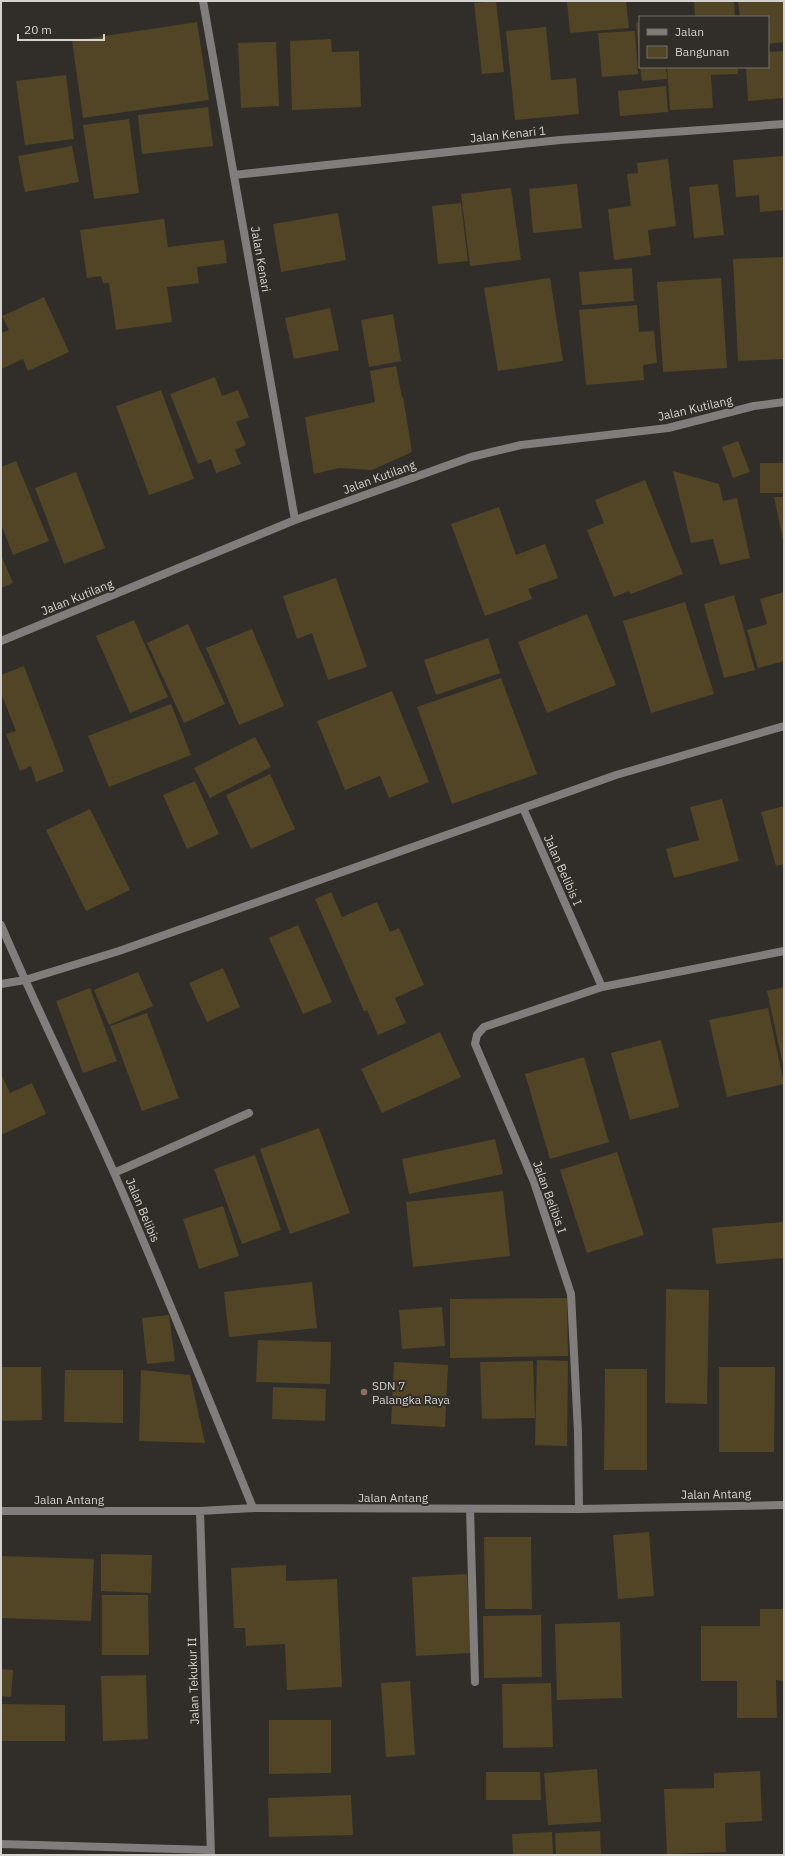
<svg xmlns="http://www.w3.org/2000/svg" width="785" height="1856" font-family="'IBM Plex Sans',sans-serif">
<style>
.building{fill:#514526}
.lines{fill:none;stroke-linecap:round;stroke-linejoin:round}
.street{stroke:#817d7c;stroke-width:8}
.education-dot{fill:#8d6e63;stroke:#312e29;stroke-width:1.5}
.labels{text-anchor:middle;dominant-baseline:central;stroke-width:4;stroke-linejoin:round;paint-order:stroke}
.street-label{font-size:12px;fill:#d3d2ce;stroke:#312e29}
.poi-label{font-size:12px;fill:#d3d2ce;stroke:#312e29;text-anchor:start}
</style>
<rect width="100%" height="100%" fill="#312e29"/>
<!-- building -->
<path class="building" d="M 496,1 L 504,72 L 482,74 L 474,3 Z
M 567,1 L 626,1 L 629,28 L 570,33 Z
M 694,1 L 734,1 L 735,17 L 695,17 Z
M 738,1 L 784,1 L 784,42 L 768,44 L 768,17 L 740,17 Z
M 197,22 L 209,100 L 83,118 L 72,41 Z
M 636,23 L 640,23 L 640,52 L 639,52 Z
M 546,27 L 551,80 L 576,78 L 579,114 L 515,120 L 506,31 Z
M 635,31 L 638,74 L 602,77 L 598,33 Z
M 331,39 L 332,52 L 359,51 L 361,107 L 292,110 L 290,41 Z
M 276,42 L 279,106 L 241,108 L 238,43 Z
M 784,51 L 784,98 L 748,101 L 746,67 L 768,67 L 768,52 Z
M 640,67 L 666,67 L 667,79 L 642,81 Z
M 667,67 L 738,67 L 738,74 L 711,75 L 713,108 L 670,110 Z
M 66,75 L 74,139 L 25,145 L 16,81 Z
M 666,86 L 668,112 L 620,116 L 618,91 Z
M 208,107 L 213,146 L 142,154 L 138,115 Z
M 129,119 L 139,193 L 94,199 L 83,125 Z
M 72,146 L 79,182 L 25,192 L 18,156 Z
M 784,156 L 784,210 L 760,212 L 759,195 L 736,197 L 733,160 Z
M 668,159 L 676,226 L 648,230 L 651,255 L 614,260 L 608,209 L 631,206 L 627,174 L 638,173 L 637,163 Z
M 577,184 L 582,228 L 533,233 L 529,189 Z
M 718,184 L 724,235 L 694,238 L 689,187 Z
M 511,188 L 521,260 L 470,266 L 461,194 Z
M 461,203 L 468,261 L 438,264 L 432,206 Z
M 338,213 L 346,260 L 281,272 L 273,224 Z
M 164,219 L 168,247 L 224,240 L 227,263 L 197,267 L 199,283 L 167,287 L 172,322 L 116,330 L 109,283 L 103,283 L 101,276 L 87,278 L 80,230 Z
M 784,257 L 784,359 L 738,361 L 733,259 Z
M 632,268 L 634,301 L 582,305 L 579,272 Z
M 550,278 L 563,361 L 498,371 L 484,288 Z
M 721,278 L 727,368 L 663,372 L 657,282 Z
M 44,297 L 69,352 L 28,371 L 23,359 L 1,369 L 1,333 L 9,330 L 2,316 Z
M 637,305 L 639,332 L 654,331 L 657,363 L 643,365 L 644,380 L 586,385 L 579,310 Z
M 330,308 L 339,350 L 294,359 L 285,318 Z
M 393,314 L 401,361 L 369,367 L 361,320 Z
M 396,366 L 402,397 L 403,397 L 412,452 L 372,470 L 339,468 L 314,474 L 305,417 L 375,402 L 370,371 Z
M 215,377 L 222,396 L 238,390 L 249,417 L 236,422 L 246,445 L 235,450 L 241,464 L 216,473 L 211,459 L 198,464 L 170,394 Z
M 161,390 L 194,479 L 149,495 L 116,406 Z
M 738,441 L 750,472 L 733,478 L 722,447 Z
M 16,461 L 49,541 L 13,555 L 1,524 L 1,467 Z
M 760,463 L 784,463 L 784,493 L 760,493 Z
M 673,471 L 719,484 L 723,501 L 737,498 L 750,558 L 720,565 L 713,539 L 691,543 Z
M 76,472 L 105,548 L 64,564 L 35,488 Z
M 645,480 L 683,574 L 631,594 L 629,591 L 614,597 L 587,530 L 604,523 L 595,500 Z
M 774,497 L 784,497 L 784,540 L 783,540 Z
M 499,507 L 516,555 L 545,544 L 558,578 L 528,589 L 532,599 L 485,616 L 451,524 Z
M 1,555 L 13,583 L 1,588 Z
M 336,578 L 367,667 L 328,680 L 312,633 L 297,639 L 283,596 Z
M 784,592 L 784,661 L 758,668 L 747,630 L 767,624 L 760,599 Z
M 734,595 L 755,670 L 724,678 L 704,604 Z
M 685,602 L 714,694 L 651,713 L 623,621 Z
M 587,614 L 616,685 L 547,713 L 518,642 Z
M 134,620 L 168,697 L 130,713 L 96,636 Z
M 188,624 L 225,704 L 184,723 L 147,643 Z
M 252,629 L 284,706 L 239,725 L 206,648 Z
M 488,638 L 500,673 L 436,695 L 424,660 Z
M 24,666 L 64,771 L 36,782 L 31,766 L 20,771 L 6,734 L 16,731 L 1,693 L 1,675 Z
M 501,678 L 537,774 L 452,804 L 417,707 Z
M 392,691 L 429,782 L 389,798 L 380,776 L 345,790 L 317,721 Z
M 171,704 L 191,755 L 109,787 L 88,736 Z
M 255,737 L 271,767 L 210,798 L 194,768 Z
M 270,774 L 295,829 L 251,849 L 226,795 Z
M 195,781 L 219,834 L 187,849 L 163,795 Z
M 722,799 L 739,861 L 674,878 L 666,849 L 699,840 L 690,807 Z
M 784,806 L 784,864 L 776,866 L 761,812 Z
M 90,809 L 130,890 L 86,911 L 46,830 Z
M 331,892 L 342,917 L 377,902 L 390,932 L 399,928 L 424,985 L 395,998 L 406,1023 L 378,1035 L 367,1010 L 364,1011 L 315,899 Z
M 298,925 L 332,1002 L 303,1014 L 269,938 Z
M 223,968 L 240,1007 L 207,1022 L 189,983 Z
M 138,972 L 153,1006 L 109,1025 L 94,990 Z
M 784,987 L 784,1065 L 783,1065 L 767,991 Z
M 90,988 L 117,1061 L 83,1073 L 56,1001 Z
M 768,1008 L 784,1084 L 727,1097 L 709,1020 Z
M 147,1013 L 179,1098 L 142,1111 L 110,1026 Z
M 440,1032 L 461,1077 L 382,1113 L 361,1069 Z
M 661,1040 L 679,1107 L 630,1120 L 611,1053 Z
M 584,1057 L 609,1142 L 550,1159 L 525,1074 Z
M 1,1074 L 10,1093 L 32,1083 L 46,1114 L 1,1135 Z
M 319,1128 L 350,1213 L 290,1234 L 260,1149 Z
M 495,1139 L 503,1174 L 409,1194 L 402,1159 Z
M 617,1152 L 644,1235 L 587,1253 L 560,1170 Z
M 255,1155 L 281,1230 L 242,1244 L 214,1169 Z
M 503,1191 L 510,1256 L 413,1267 L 406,1202 Z
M 223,1206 L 239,1256 L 199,1269 L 183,1219 Z
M 784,1222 L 784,1258 L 716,1264 L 712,1228 Z
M 312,1282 L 317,1328 L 229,1337 L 224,1292 Z
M 666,1289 L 709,1290 L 707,1404 L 665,1403 Z
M 567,1298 L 568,1356 L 450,1358 L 450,1299 Z
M 442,1307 L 445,1346 L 402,1349 L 399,1310 Z
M 169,1315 L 175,1361 L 147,1364 L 142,1318 Z
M 258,1340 L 331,1342 L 330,1384 L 256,1382 Z
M 537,1360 L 568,1361 L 567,1446 L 535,1445 Z
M 533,1361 L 535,1418 L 482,1419 L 480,1362 Z
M 394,1362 L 448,1365 L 445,1427 L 391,1424 Z
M 1,1367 L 41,1367 L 42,1420 L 1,1421 Z
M 719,1367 L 775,1367 L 774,1452 L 719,1452 Z
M 605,1369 L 647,1369 L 647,1470 L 604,1470 Z
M 65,1370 L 123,1370 L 123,1423 L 64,1422 Z
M 141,1370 L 190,1375 L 205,1443 L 139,1441 Z
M 273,1387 L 326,1389 L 325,1421 L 272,1419 Z
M 649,1532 L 654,1596 L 618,1599 L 613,1535 Z
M 484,1537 L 531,1537 L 532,1609 L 485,1609 Z
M 101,1554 L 152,1555 L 151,1593 L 101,1591 Z
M 1,1556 L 94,1559 L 91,1621 L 1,1618 Z
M 286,1565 L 286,1581 L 337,1579 L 342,1687 L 287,1690 L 285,1644 L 246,1646 L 245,1628 L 234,1628 L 231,1568 Z
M 467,1574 L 471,1653 L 416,1656 L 412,1577 Z
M 102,1595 L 148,1595 L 149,1655 L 102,1655 Z
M 760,1609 L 784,1609 L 783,1681 L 776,1680 L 777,1718 L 737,1718 L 737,1681 L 701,1681 L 701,1626 L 760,1626 Z
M 541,1615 L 542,1677 L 484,1678 L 483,1616 Z
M 620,1622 L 622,1698 L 557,1700 L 555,1624 Z
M 1,1669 L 13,1670 L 11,1697 L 1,1696 Z
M 146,1675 L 148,1739 L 103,1741 L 101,1676 Z
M 410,1681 L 415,1755 L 386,1757 L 381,1683 Z
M 551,1683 L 553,1747 L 503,1748 L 502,1684 Z
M 1,1704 L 65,1705 L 65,1741 L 1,1741 Z
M 269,1720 L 331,1720 L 331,1773 L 269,1774 Z
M 597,1769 L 601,1822 L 548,1825 L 544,1773 Z
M 760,1771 L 762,1821 L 725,1823 L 726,1852 L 667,1854 L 664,1789 L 714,1788 L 714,1773 Z
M 486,1772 L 540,1772 L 541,1800 L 486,1800 Z
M 351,1795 L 353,1835 L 269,1837 L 268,1798 Z
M 600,1831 L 601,1855 L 556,1855 L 555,1833 Z
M 552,1832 L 553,1855 L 513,1855 L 512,1834 Z"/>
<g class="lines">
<!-- street -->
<path class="street" d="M 203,1 L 295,520
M 234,175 L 560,140 L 784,124
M 1,641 L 295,520 L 471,457 L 521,445 L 668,428 L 754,406 L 784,402
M 523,808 L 602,987 L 784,951
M 1,925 C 37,1010 78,1091 115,1175 C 163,1285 208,1397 253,1508
M 1,984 L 25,980 L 119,951 L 616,775 L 784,726
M 114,1173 L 249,1113
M 470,1509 L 475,1682
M 579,1509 L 578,1432 L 571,1294 L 534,1182 L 475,1044 L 477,1035 L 484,1027 L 602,987
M 1,1511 L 200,1511 L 253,1508 L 579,1509 L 784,1505
M 200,1511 L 211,1855
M 1,1844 L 210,1850"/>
</g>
<!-- markers -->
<circle class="education-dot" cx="364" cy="1392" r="4"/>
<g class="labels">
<!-- street labels -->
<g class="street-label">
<text transform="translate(508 134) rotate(-6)">Jalan Kenari 1</text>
<text transform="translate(261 259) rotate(80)">Jalan Kenari</text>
<text transform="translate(695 408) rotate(-13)">Jalan Kutilang</text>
<text transform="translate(379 477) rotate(-20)">Jalan Kutilang</text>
<text transform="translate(77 597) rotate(-22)">Jalan Kutilang</text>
<text transform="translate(563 870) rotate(66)">Jalan Belibis I</text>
<text transform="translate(550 1197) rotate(70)">Jalan Belibis I</text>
<text transform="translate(143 1210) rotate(67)">Jalan Belibis</text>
<text transform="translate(716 1494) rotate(-1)">Jalan Antang</text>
<text x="393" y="1497">Jalan Antang</text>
<text x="69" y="1499">Jalan Antang</text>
<text transform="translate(193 1681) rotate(-92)">Jalan Tekukur II</text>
</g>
<!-- poi labels -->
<g class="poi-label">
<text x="372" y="1385">SDN 7<tspan x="372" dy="14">Palangka Raya</tspan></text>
</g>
</g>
<!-- border -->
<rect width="785" height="1856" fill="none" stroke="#d3d2ce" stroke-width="4"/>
<!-- legend -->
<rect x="639" y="16" width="130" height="52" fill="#312e29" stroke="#72706b"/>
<rect x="647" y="29" width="20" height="6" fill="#817d7c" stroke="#72706b"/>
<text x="675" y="36" font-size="12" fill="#d3d2ce">Jalan</text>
<rect x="647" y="46" width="20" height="12" fill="#514526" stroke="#72706b"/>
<text x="675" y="56" font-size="12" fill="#d3d2ce">Bangunan</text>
<!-- scale -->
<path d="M18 34v6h86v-6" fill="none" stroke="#d3d2ce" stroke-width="2"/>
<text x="24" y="34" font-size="12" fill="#d3d2ce" stroke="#312e29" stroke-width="3" paint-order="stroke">20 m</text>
</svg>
